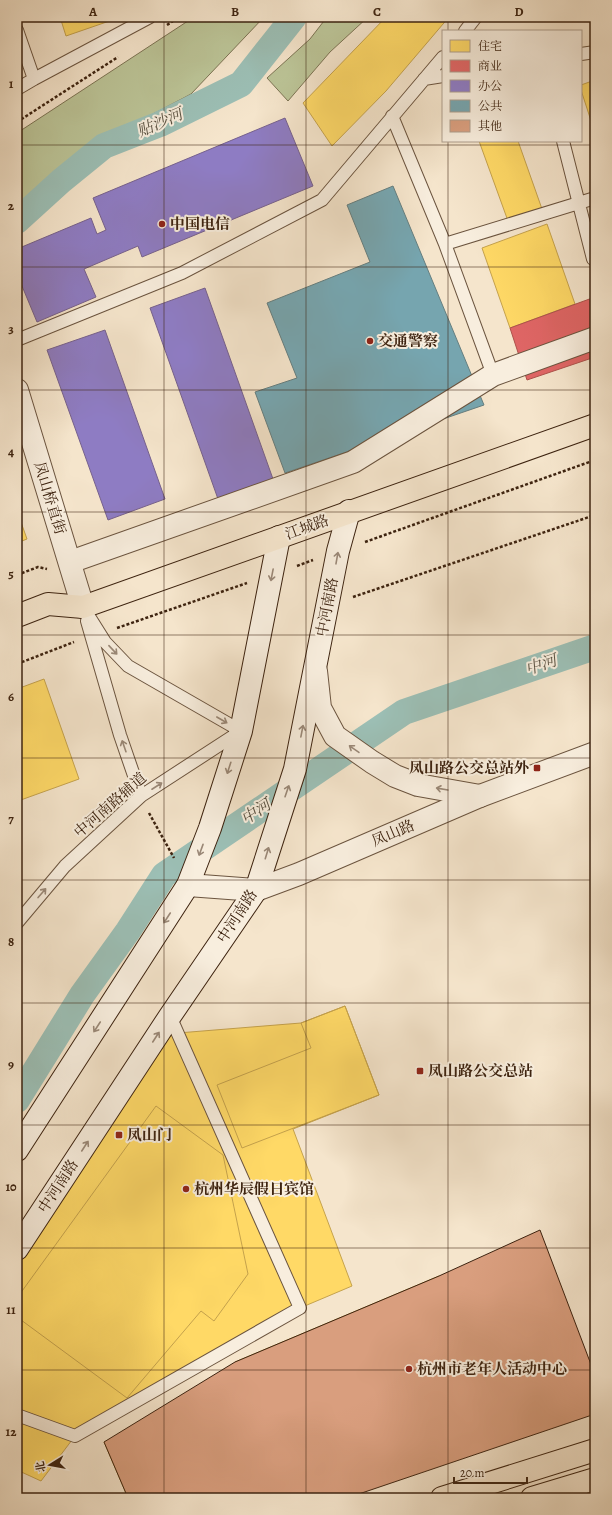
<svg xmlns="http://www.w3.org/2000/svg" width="612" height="1515" font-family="Alegreya,'Noto Serif SC',serif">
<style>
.green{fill:#bcc598;stroke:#7c7454}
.homes{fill:#ffd966;stroke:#c5a24c}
.shops{fill:#e06666;stroke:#af524c}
.offices{fill:#8e7cc3;stroke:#76618d}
.public{fill:#76a5af;stroke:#657e7f}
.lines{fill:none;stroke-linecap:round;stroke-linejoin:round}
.canal{stroke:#9cbfb5;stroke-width:26}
.building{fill:#d99e7e;stroke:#3d2310}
.service-casing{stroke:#6b543f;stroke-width:14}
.minor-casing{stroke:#6b543f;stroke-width:24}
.tertiary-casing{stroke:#6b543f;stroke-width:24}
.secondary-casing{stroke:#3d2310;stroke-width:24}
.primary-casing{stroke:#3d2310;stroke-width:24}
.trunk-casing{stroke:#3d2310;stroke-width:24}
.path{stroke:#3d2310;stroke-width:2.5;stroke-dasharray:3 2;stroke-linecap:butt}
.service{stroke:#f8eede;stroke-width:12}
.minor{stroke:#f8eede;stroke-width:22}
.tertiary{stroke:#f8eede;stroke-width:22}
.secondary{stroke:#f8eede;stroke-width:22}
.primary{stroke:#f5e5cc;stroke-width:22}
.trunk{stroke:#f5e5cc;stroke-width:22}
.oneway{stroke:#9a8877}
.grid{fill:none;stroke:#3d2310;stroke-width:1;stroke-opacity:0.55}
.poi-dot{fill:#8f2418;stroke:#f8eede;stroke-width:1.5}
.labels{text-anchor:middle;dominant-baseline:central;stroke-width:4;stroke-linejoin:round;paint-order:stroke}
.poi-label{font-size:15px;font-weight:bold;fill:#3d2310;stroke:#f8eede;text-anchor:start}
.street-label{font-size:15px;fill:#3d2310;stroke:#f8eede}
.water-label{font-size:16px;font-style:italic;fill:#5a5242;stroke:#f8eede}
.neatline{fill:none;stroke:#3d2310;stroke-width:1.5}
.grid-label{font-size:13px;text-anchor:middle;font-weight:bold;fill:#3d2310}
</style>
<rect width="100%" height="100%" fill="#f5e5cc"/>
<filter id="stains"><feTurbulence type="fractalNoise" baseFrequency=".005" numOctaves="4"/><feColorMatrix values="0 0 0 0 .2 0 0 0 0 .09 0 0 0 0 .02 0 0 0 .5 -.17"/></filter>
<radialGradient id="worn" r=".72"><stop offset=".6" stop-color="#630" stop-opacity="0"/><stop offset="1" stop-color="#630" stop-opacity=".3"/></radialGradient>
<!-- green -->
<path class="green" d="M 194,17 L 264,17 L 191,94 L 96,144 L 37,195 L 17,204 L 17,133 Z
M 327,17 L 368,17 L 330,52 L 288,101 L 267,78 L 310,39 Z"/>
<!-- homes -->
<path class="homes" d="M 60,17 L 121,17 L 66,36 Z
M 386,17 L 449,17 L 386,91 L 332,146 L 303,103 Z
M 595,80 L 595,133 L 581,90 L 581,85 Z
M 479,141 L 518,141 L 542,209 L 508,221 Z
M 547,224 L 575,304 L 510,328 L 482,248 Z
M 17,511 L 27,539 L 17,543 Z
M 44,679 L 79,779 L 18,801 L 17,689 Z
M 345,1006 L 379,1095 L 242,1148 L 217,1085 L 311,1048 L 301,1023 Z
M 345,1006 L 379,1095 L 293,1129 L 352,1286 L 300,1308 L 75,1436 L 41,1481 L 17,1470 L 17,1249 L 170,1016 L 178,1033 L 301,1023 Z
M 156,1106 L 223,1155 L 248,1274 L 214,1321 L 201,1311 L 127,1398 L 17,1317 L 17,1298 Z
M 439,1276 L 502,1428 L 337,1498 L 292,1498 L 235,1362 Z
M 218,1392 L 265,1498 L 128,1498 L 104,1442 Z"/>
<!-- shops -->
<path class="shops" d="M 595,297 L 595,357 L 527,380 L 510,328 Z"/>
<!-- offices -->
<path class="offices" d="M 285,118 L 313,186 L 142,257 L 138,246 L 84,269 L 96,297 L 37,322 L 17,274 L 17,249 L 91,218 L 97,234 L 106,230 L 93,198 Z
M 205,288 L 273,479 L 218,499 L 150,308 Z
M 105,330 L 165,499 L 108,520 L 47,350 Z"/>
<!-- public -->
<path class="public" d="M 393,186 L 484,405 L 285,473 L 255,392 L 297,378 L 267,303 L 370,262 L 347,205 Z"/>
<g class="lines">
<!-- canal -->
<path class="canal" d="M 17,221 L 61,181 L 104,146 L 160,124 L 241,84 L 294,17
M 17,1100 L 82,995 L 128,931 L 164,875 L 404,712 L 595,647"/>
</g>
<!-- building -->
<path class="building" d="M 540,1230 L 595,1375 L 595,1414 L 347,1498 L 128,1498 L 104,1442 L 235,1362 L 439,1276 Z"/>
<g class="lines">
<!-- service casing -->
<g class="service-casing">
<path id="service" d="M 17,30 L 34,79 L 17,89
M 465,31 L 476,17
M 581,54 L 595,52
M 34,79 L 150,17
M 424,79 L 443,76
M 392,116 L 445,244 L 493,375
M 563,141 L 593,259
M 445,244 L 595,198
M 17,340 L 182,273 L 322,200 L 443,57
M 87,621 L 120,735 L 141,796
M 17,923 L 65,866 L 141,796 L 241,731 L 128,666 L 105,642 L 83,607
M 17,1415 L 75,1436 L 300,1308 L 170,1016"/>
</g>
<!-- minor casing -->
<g class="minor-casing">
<path id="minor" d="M 70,562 L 353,462 L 493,375 L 595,338
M 188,885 L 256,890 L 299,874 L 480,796 L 595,753"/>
</g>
<!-- tertiary casing -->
<g class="tertiary-casing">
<path id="tertiary" d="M 17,390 L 83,607
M 316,671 L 320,708 L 335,736 L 372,762 L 395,776 L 418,785 L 480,796"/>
</g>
<!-- secondary casing -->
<g class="secondary-casing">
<path id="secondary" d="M 17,1150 L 188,885 L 210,828 L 241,731 L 279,537
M 17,1249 L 170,1016 L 256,890 L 295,769 L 338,551 L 349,511"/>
</g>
<!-- primary casing -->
<g class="primary-casing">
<path id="primary" d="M 17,616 L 48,604 L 83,607 L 595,425"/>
</g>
<!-- trunk casing -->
<g class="trunk-casing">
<path id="trunk" d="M 442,1498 L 595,1450
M 532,1498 L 595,1479"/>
</g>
<!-- path -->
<path class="path" d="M 167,25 L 179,17
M 17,122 L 118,57
M 365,542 L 595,460
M 297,566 L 313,560
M 17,575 L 38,567 L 47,569
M 353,597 L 595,515
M 117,628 L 247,583
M 17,664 L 74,642
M 149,813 L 174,858"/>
<!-- service -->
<use href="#service" class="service"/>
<!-- minor -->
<use href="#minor" class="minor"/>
<!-- tertiary -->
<use href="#tertiary" class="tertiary"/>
<!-- secondary -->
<use href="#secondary" class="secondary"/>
<!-- primary -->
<use href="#primary" class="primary"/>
<!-- trunk -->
<use href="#trunk" class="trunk"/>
</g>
<!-- one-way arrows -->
<defs><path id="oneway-shaft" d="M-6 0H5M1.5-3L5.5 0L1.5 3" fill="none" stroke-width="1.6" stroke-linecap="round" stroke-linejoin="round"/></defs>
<g class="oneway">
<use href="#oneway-shaft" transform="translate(337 558) rotate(-80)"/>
<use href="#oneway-shaft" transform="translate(272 575) rotate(101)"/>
<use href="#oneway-shaft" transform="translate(113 650) rotate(47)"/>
<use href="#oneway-shaft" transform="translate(222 720) rotate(30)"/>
<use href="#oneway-shaft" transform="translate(302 731) rotate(-79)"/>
<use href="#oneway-shaft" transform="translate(124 746) rotate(-109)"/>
<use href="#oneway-shaft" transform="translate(354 749) rotate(-145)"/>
<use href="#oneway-shaft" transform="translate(229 768) rotate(108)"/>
<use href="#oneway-shaft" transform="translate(157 786) rotate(-33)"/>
<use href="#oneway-shaft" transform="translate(442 789) rotate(-170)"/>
<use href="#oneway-shaft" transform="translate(287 791) rotate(-71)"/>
<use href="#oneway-shaft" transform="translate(201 850) rotate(110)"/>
<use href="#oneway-shaft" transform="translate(267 853) rotate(-73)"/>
<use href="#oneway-shaft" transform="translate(42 893) rotate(-49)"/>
<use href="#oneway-shaft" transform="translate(167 918) rotate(123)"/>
<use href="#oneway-shaft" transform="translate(97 1027) rotate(123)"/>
<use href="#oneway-shaft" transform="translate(156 1037) rotate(-57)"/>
<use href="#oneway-shaft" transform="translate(85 1146) rotate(-57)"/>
</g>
<!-- grid -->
<path class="grid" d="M 164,17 L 164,1498M 306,17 L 306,1498M 448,17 L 448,31M 448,141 L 448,1498M 17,145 L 595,145M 17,267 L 595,267M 17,390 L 595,390M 17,512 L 595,512M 17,635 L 595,635M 17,758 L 595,758M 17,880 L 595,880M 17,1003 L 595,1003M 17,1125 L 595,1125M 17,1248 L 595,1248M 17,1370 L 595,1370"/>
<!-- markers -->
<g class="poi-dot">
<circle cx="162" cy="224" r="4"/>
<circle cx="370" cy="341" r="4"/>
<rect x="533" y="764" width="8" height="8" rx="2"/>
<rect x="416" y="1067" width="8" height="8" rx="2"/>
<rect x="115" y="1131" width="8" height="8" rx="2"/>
<circle cx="186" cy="1189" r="4"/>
<circle cx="409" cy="1369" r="4"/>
</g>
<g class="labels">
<!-- poi labels -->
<g class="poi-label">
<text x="170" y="224">中国电信</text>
<text x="378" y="341">交通警察</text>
<text x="529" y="768" text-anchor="end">凤山路公交总站外</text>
<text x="428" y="1071">凤山路公交总站</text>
<text x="127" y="1135">凤山门</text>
<text x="194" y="1189">杭州华辰假日宾馆</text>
<text x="417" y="1369">杭州市老年人活动中心</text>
</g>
<!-- street labels -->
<g class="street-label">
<text transform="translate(50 498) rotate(73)">凤山桥直街</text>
<text transform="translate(307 527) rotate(-20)">江城路</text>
<text transform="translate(327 607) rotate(-79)">中河南路</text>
<text transform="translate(110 805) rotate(-41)">中河南路辅道</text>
<text transform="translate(393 833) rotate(-23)">凤山路</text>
<text transform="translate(237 916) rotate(-57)">中河南路</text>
<text transform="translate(58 1186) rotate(-57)">中河南路</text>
</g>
<!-- water labels -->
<g class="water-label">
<text transform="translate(160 123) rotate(-24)">贴沙河</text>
<text transform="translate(541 665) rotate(-19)">中河</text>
<text transform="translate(256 812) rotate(-34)">中河</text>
</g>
</g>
<!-- margin -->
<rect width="612" height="1515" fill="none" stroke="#f5e5cc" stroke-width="44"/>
<!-- legend -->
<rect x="442" y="30" width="140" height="112" fill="#f8eede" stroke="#ad9d8c"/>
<rect x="450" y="40" width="20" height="12" fill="#ffd966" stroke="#ad9d8c"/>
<text x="478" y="50" font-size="12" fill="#3d2310">住宅</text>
<rect x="450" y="60" width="20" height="12" fill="#e06666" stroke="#ad9d8c"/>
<text x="478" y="70" font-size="12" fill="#3d2310">商业</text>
<rect x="450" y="80" width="20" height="12" fill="#8e7cc3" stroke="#ad9d8c"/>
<text x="478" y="90" font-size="12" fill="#3d2310">办公</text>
<rect x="450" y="100" width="20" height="12" fill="#76a5af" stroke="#ad9d8c"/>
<text x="478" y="110" font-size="12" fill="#3d2310">公共</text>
<rect x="450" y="120" width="20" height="12" fill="#d99e7e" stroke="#ad9d8c"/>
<text x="478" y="130" font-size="12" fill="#3d2310">其他</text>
<!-- north arrow -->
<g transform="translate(50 1465) rotate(259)" stroke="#f8eede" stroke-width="3" paint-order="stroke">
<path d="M0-3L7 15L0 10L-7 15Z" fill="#3d2310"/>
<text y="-6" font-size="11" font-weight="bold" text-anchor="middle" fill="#3d2310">北</text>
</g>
<!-- scale -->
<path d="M454 1477v6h73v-6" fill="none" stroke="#3d2310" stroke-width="2"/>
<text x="460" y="1477" font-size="12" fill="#3d2310" stroke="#f8eede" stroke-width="3" paint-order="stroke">20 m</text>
<rect x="22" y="22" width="568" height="1471" class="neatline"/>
<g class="grid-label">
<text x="93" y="16">A</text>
<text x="235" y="16">B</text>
<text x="377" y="16">C</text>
<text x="519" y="16">D</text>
<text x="11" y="88">1</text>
<text x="11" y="210">2</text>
<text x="11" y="333">3</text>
<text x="11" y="456">4</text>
<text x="11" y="578">5</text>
<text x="11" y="701">6</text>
<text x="11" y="823">7</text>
<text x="11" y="946">8</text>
<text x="11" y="1069">9</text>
<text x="11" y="1191">10</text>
<text x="11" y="1314">11</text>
<text x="11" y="1436">12</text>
</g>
<rect width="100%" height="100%" filter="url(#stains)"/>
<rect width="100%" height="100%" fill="url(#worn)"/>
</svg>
